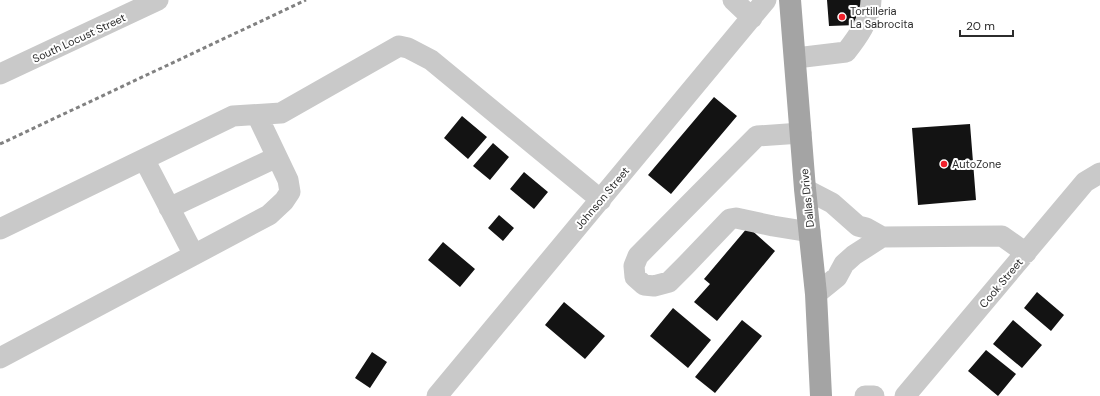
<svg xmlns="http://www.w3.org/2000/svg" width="1100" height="396" font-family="'DM Sans',sans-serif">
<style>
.building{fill:#131313}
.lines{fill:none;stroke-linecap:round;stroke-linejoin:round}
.minor{stroke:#c9c9c9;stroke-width:21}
.major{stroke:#a4a4a4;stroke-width:22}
.rail{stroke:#818181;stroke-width:3;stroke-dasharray:4 3;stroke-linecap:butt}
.poi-dot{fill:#f0212c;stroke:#fff;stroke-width:1.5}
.labels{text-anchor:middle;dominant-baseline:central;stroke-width:4;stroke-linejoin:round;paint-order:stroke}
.poi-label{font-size:11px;fill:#2c2c2c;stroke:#fff;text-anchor:start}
.street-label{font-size:11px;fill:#2c2c2c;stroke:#fff}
</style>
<rect width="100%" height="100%" fill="#fff"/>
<!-- building -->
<path class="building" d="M 827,0 L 861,0 L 862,9 L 855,10 L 857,25 L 829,26 Z
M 714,97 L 737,116 L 671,194 L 648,175 Z
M 462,116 L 487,137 L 468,159 L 444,138 Z
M 970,124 L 976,200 L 918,205 L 912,128 Z
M 493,143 L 509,157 L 490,180 L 473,166 Z
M 524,172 L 548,192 L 534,209 L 510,189 Z
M 499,215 L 514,228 L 503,241 L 488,228 Z
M 748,227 L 775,251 L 717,321 L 694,302 L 710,284 L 704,279 Z
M 443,242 L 475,269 L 460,287 L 428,260 Z
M 1037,292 L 1064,315 L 1051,331 L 1024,308 Z
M 564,302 L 605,336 L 585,359 L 545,325 Z
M 673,308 L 711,340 L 688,368 L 650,336 Z
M 742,320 L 762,336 L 715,393 L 695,377 Z
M 1013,320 L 1042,345 L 1022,368 L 993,344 Z
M 986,350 L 1016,374 L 998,396 L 968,371 Z
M 372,352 L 387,362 L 370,388 L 355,378 Z"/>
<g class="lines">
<!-- minor -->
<path class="minor" d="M 733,0 L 752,18
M 796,58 L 846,52 C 857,38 871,19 871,0
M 0,74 L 158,0
M 801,133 L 757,136 L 638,256 L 634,266 L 635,277 L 644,285 L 654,286 L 669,282 L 685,266 L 730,219 L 736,218 L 773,226 L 810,232
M 144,159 L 194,255
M 805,189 L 832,203 L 858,226 L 866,228 L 882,237 L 1002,236 L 1026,253
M 169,208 L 277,157
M 0,229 L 233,116 L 281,113 L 399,46 L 408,48 L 431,60 L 601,200
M 816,294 L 837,277 L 844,264 L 854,255 L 882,237
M 0,358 L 269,215 L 284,201 L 290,192 L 288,180 L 257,115
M 437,396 L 766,0
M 865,396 L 874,396
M 905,396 L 1085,182 L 1100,173"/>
<!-- major -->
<path class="major" d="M 790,0 L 805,189 L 816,294 L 821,396"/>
<!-- rail -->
<path class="rail" d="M 0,144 L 306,0"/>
</g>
<!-- markers -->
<g class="poi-dot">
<circle cx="842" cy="17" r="4"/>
<circle cx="944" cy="164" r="4"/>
</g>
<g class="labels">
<!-- poi labels -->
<g class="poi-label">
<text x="850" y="11">Tortilleria<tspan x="850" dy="13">La Sabrocita</tspan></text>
<text x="952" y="164">AutoZone</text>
</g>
<!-- street labels -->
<g class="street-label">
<text transform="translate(79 38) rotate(-25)">South Locust Street</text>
<text transform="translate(602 198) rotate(-50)">Johnson Street</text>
<text transform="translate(807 198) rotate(-96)">Dallas Drive</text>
<text transform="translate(1001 283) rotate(-50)">Cook Street</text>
</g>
</g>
<!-- scale -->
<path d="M960 30v6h53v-6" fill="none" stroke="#2c2c2c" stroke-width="2"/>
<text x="966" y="30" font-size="12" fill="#2c2c2c" stroke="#ffffff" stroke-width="3" paint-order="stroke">20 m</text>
</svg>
